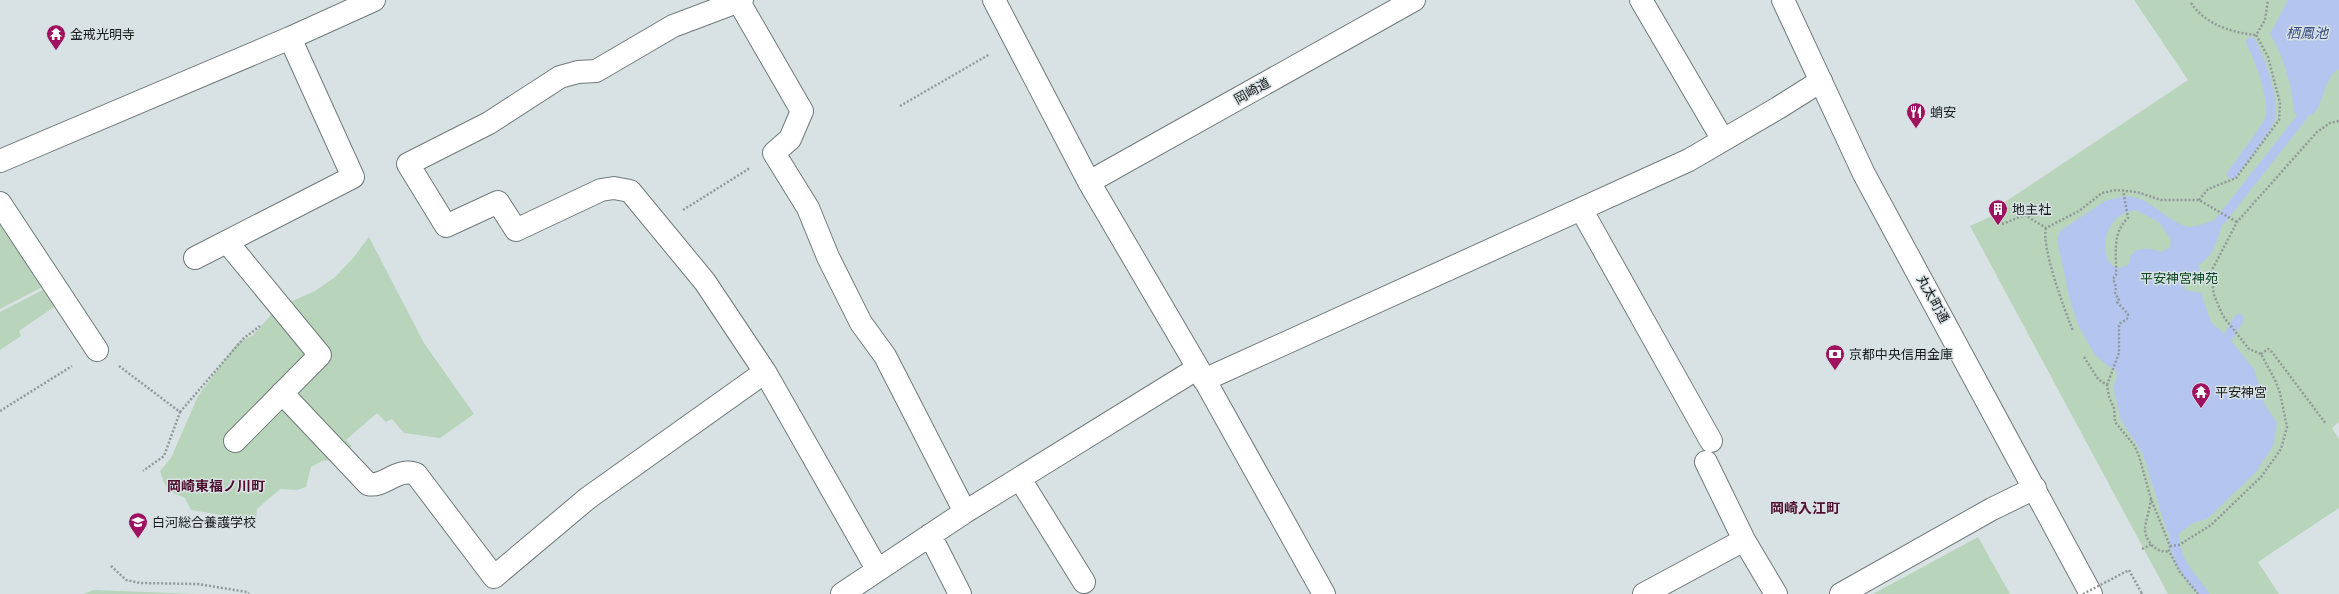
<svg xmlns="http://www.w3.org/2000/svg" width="2339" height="594" font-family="'IBM Plex Sans','Noto Sans JP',sans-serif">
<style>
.green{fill:#b8d5bb}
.water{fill:#b4c6ef;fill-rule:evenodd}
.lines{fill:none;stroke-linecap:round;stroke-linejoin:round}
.stream{stroke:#b4c6ef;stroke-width:10}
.minor-casing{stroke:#717a7b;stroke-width:24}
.major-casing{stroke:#717a7b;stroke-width:24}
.path{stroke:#909899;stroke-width:2.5;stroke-dasharray:2 2;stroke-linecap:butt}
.minor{stroke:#fff;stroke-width:22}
.major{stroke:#fff;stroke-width:22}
.path-bridge{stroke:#909899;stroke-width:2.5;stroke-dasharray:2 2;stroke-linecap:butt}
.labels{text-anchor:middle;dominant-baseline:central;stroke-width:3;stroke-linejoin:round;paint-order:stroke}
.poi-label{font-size:13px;fill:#171a1b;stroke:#d8e2e4;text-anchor:start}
.street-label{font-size:13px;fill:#171a1b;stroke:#d8e2e4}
.park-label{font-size:13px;fill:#08441b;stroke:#d8e2e4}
.water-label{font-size:14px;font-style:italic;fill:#384c81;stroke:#d8e2e4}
.neighbourhood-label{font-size:14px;font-weight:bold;fill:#4f0e2f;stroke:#d8e2e4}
</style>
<rect width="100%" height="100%" fill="#d8e2e4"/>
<!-- green -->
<path class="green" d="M 2134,0 L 2339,0 L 2339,422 L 2332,428 L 2339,439 L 2339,508 L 2258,562 L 2279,594 L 2168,594 L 1970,226 L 1990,217 L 2002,204 L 2188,80 Z
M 0,218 L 42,287 L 0,309 Z
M 369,237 L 424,343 L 474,414 L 440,438 L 404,433 L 392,419 L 386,422 L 377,413 L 346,440 L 352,446 L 342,458 L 322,461 L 311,467 L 306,487 L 297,490 L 280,489 L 257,509 L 256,521 L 191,510 L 185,498 L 171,492 L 164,483 L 160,471 L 171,458 L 198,396 L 237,343 L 252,336 L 274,312 L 290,302 L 315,291 L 334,278 L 353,258 Z
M 43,290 L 48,290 L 57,305 L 19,331 L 21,336 L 0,350 L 0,312 Z
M 1978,537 L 2010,594 L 1873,594 Z
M 94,590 L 196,594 L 83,594 Z"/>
<!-- water -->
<path class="water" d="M 2288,0 L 2339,0 L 2339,69 C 2336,71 2332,74 2330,78 C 2320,94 2321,127 2294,113 C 2292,86 2284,57 2270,34 Z
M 2124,196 C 2149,196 2163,218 2185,226 C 2198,230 2209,218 2220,221 L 2222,224 C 2218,239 2213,258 2198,265 L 2200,269 L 2197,281 L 2184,284 L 2185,290 L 2201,293 L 2211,322 L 2228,337 L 2254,369 L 2265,405 L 2277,423 L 2273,446 L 2256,472 L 2207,519 L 2193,523 L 2176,536 L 2167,532 L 2143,454 L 2121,420 L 2113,387 L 2117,377 L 2116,370 L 2108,366 L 2095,355 L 2079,327 L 2070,300 L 2057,240 L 2060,231 L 2105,201 ZM 2136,210 L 2159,222 L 2171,240 L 2170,247 L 2162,252 C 2151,248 2138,246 2130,256 L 2129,264 C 2100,284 2092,215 2136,210 Z"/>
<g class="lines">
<!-- stream -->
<path class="stream" d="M 2232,174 C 2239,164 2267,128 2270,119 C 2275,99 2260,60 2251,42
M 2220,221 L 2302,117
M 2228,337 L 2239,319
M 2174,536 C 2175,561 2190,576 2204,594"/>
<!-- minor casing -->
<g class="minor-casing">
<path id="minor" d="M 742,0 L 673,26 L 596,71 L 578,72 L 560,77 L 489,123 L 408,164 L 446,226 L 498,202 L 516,230 L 601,190 L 614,188 L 630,191 L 705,282 L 765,372 L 877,569
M 994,0 L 1089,182 L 1198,368 L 1324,594
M 1641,0 L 1723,140
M 739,2 L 802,111 L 790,139 L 774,153 L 808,208 L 828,257 L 861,323 L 885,356 L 965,512
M 0,161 L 290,38 L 374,0
M 1089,182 L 1414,0
M 0,203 L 97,350
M 1581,209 L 1711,441
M 227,242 L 320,355 L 235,441
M 195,258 L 353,177 L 290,38
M 1204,380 L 1689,160 L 1778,108 L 1821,81
M 282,393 L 368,484 C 384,488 397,467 416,474 L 494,577 L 588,498 L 765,372
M 1706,462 L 1744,540
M 1020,479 L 1084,582
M 930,535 L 960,594
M 842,594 L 965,512 L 1198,368
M 1644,594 L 1744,540 L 1776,594
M 1841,594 L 1992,509 L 2035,488"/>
</g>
<!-- major casing -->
<g class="major-casing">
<path id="major" d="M 1783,0 L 1864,174 L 2091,594"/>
</g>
<!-- path -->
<path class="path" d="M 2191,3 C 2205,24 2232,33 2256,35
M 900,106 L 990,54
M 2199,200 L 2208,189 L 2236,178 L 2279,120 L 2280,103 L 2268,57 L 2256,35 L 2265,20 L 2268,0
M 2023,209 L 2025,215
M 683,210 L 750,168
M 2002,224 L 2025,215 L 2046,228 L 2079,211 L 2102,193 L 2116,190 L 2137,192 L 2161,200 L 2199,200 L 2237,222
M 2046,228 C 2041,247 2065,311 2073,331
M 2261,354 L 2268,349 L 2272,352 L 2326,424
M 2084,357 L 2098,379 L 2107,385 L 2109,397 L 2114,408 L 2115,422 L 2134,445 L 2139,456 L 2151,499 L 2170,546 L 2169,551 L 2180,572 L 2198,594
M 119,366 L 180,412 L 164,456 L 143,471
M 2107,385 L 2119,353 L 2119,324 L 2127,319 L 2128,314 L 2117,302 L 2119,299 L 2115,294 L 2116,287 L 2113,279 L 2116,275 C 2117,255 2111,234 2128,218 L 2123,190
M 0,411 L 72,366
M 180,412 L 243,339 L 260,326
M 2151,499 C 2150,508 2145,523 2145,530 C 2146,542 2157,554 2169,551
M 2170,546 L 2179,545 L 2211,525 L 2261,477 L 2281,449 L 2287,427 L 2280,393 L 2275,380 L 2261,354 L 2249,349 L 2223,316 L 2214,295 L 2211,272 L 2237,222 L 2317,132 L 2330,123 L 2339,121
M 2142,549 L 2152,544
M 111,566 L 126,580 L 140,583 L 198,584 L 247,592 L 249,594
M 2141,592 L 2142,594"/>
<!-- minor -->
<use href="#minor" class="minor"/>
<!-- major -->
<use href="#major" class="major"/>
<!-- path-bridge -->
<path class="path-bridge" d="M 2083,594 L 2129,570 L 2141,592"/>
</g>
<!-- icons -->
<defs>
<g id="temple-pin" transform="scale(1)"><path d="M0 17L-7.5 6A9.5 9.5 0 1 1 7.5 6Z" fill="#9e125f" stroke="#d8e2e4"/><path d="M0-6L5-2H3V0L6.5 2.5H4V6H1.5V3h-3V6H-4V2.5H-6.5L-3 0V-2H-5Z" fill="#fff"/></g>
<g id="restaurant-pin" transform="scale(1)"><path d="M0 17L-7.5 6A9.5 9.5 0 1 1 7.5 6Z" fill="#9e125f" stroke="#d8e2e4"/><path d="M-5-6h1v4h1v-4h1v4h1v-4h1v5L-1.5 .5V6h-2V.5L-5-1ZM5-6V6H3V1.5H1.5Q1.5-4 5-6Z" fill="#fff"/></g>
<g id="building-pin" transform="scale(1)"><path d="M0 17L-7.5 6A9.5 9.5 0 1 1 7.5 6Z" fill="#9e125f" stroke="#d8e2e4"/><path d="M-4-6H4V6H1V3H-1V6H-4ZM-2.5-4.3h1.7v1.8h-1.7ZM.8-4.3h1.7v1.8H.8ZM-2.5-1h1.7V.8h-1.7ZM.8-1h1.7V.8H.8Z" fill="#fff"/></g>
<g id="bank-pin" transform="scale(1)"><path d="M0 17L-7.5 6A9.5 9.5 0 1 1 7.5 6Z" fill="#9e125f" stroke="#d8e2e4"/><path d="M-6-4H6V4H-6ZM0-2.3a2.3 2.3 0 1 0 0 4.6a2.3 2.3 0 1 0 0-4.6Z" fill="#fff"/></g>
<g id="school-pin" transform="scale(1)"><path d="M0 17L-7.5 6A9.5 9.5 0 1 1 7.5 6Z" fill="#9e125f" stroke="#d8e2e4"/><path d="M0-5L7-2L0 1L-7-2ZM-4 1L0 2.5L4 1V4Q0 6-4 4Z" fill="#fff"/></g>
</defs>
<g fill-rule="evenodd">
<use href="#temple-pin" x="56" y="34"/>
<use href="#restaurant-pin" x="1916" y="112"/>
<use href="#building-pin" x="1998" y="209"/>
<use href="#bank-pin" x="1835" y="354"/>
<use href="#temple-pin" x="2201" y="392"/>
<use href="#school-pin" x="138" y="522"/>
</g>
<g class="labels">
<!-- poi labels -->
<g class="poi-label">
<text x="70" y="34">金戒光明寺</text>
<text x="1930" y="112">蛸安</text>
<text x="2012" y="209">地主社</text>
<text x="1849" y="354">京都中央信用金庫</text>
<text x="2215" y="392">平安神宮</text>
<text x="152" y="522">白河総合養護学校</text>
</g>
<!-- street labels -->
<g class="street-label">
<text transform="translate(1252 91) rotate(-29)">岡崎道</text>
<text transform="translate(1933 299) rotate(61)">丸太町通</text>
</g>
<!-- park labels -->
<g class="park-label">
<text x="2179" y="278">平安神宮神苑</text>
</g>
<!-- water labels -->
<g class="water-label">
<text x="2307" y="33">栖鳳池</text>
</g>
<!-- neighbourhood labels -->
<g class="neighbourhood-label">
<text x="216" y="486">岡崎東福ノ川町</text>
<text x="1805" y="508">岡崎入江町</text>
</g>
</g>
</svg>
